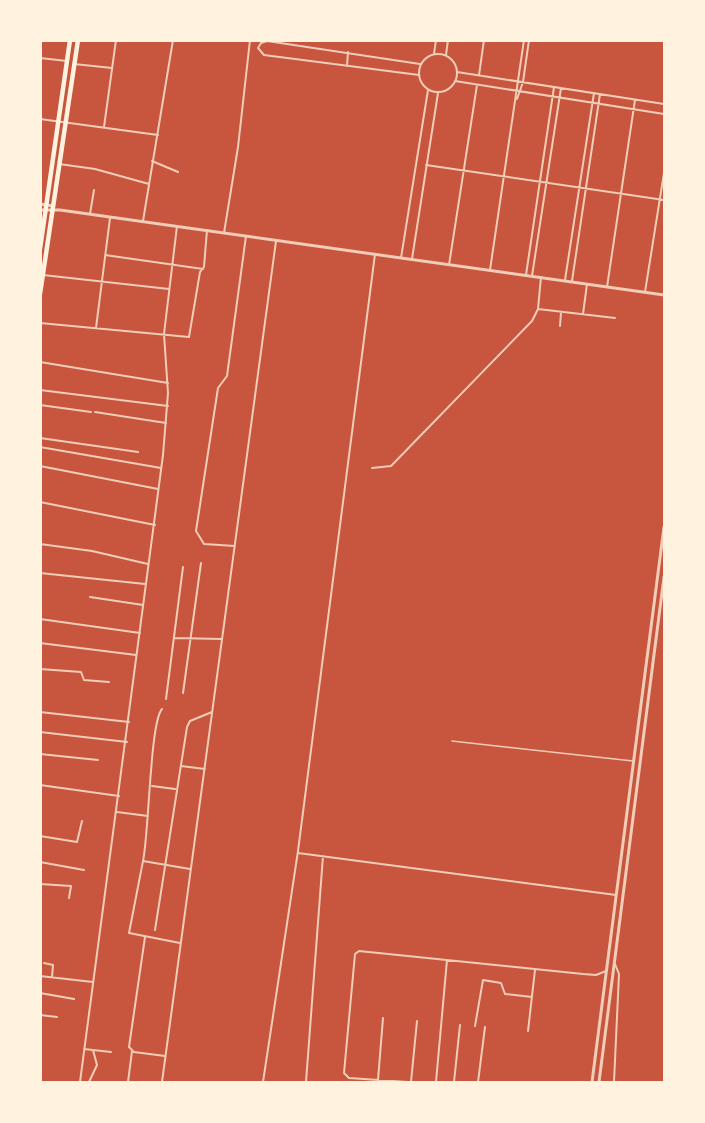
<svg xmlns="http://www.w3.org/2000/svg" width="705" height="1123" font-family="Manrope,sans-serif">
<style>
.lines{fill:none;stroke-linecap:round;stroke-linejoin:round}
.service{stroke:#f1ccb7;stroke-width:1.5}
.minor{stroke:#f1ccb7;stroke-width:2}
.tertiary{stroke:#f1ccb7;stroke-width:3}
.trunk{stroke:#fff3e0;stroke-width:4.5}
</style>
<rect width="100%" height="100%" fill="#c8553d"/>
<g class="lines">
<!-- service -->
<path class="service" d="M 452,741 L 633,761"/>
<!-- minor -->
<path class="minor" d="M419 73a19 19 0 1 1 38 0a19 19 0 1 1-38 0Z
M 434,54 L 436,40
M 446,55 L 448,40
M 40,58 L 67,61
M 74,64 L 112,68
M 347,66 L 348,52
M 457,72 L 664,104
M 419,75 L 264,55 L 258,48 L 261,43 L 267,41 L 420,64
M 479,75 L 484,40
M 455,81 L 664,114
M 517,99 L 523,82 L 529,40
M 40,119 L 158,135
M 104,127 L 116,40
M 152,161 L 178,172
M 59,164 L 95,169 L 149,184
M 426,165 L 664,200
M 90,214 L 94,190
M 143,221 L 173,40
M 224,233 L 238,147 L 250,40
M 105,255 L 203,269
M 401,258 L 428,90
M 412,259 L 438,93
M 449,265 L 477,85
M 490,270 L 524,40
M 43,275 L 169,289
M 526,275 L 554,87
M 532,276 L 561,88
M 565,280 L 594,93
M 572,281 L 600,94
M 607,287 L 635,100
M 645,292 L 664,173
M 538,309 L 615,318
M 583,314 L 587,284
M 40,323 L 189,337 L 200,272 L 204,267 L 207,230
M 560,326 L 561,312
M 96,328 L 110,218
M 40,362 L 168,383
M 40,390 L 168,406
M 40,405 L 91,412
M 95,412 L 166,423
M 40,438 L 138,452
M 40,447 L 161,468
M 40,466 L 158,489
M 372,468 L 391,466 L 532,321 L 538,309 L 541,277
M 40,502 L 155,525
M 40,544 L 92,551 L 148,564
M 235,546 L 204,544 L 196,531 L 218,388 L 227,376 L 246,236
M 40,573 L 145,584
M 90,597 L 143,605
M 40,619 L 140,633
M 174,638 L 222,639
M 40,643 L 136,655
M 40,669 L 81,672 L 84,680 L 109,682
M 183,693 L 201,563
M 166,699 L 183,567
M 162,709 C 150,722 149,834 143,861 L 190,869
M 40,712 L 129,722
M 40,732 L 127,742
M 40,754 L 98,760
M 181,766 L 205,769
M 40,785 L 119,796
M 152,786 L 175,789
M 117,812 L 148,816
M 40,836 L 77,842 L 82,821
M 298,853 L 616,895
M 143,861 L 129,933 L 180,943
M 40,862 L 84,870
M 40,884 L 71,886 L 69,898
M 155,930 L 187,727 L 190,721 L 212,712
M 145,937 L 129,1047 L 134,1052 L 165,1056
M 44,963 L 53,965 L 52,977
M 40,976 L 93,982
M 40,993 L 74,999
M 40,1015 L 57,1017
M 475,1026 L 483,980 L 501,983 L 505,994 L 532,997
M 528,1031 L 535,970
M 84,1049 L 111,1052
M 378,1080 L 383,1018
M 80,1082 L 163,455 L 168,393 L 164,334 L 177,226
M 89,1082 L 97,1065 L 93,1050
M 128,1082 L 132,1051
M 162,1082 L 276,241
M 263,1082 L 298,851 L 375,254
M 306,1082 L 323,856
M 408,1082 L 349,1078 L 344,1073 L 355,954 L 359,951 L 583,974 L 596,975 L 606,971
M 411,1082 L 417,1021
M 436,1082 L 447,960
M 454,1082 L 460,1025
M 478,1082 L 485,1027
M 614,1082 L 619,974 L 615,964"/>
<!-- tertiary -->
<path class="tertiary" d="M 40,204 L 53,206
M 40,210 L 60,210 L 664,295
M 592,1082 L 664,527
M 599,1082 L 664,577"/>
<!-- trunk -->
<path class="trunk" d="M 40,249 L 70,40
M 40,294 L 78,40"/>
</g>
<!-- border -->
<rect width="705" height="1123" fill="none" stroke="#fff3e0" stroke-width="84"/>
</svg>
